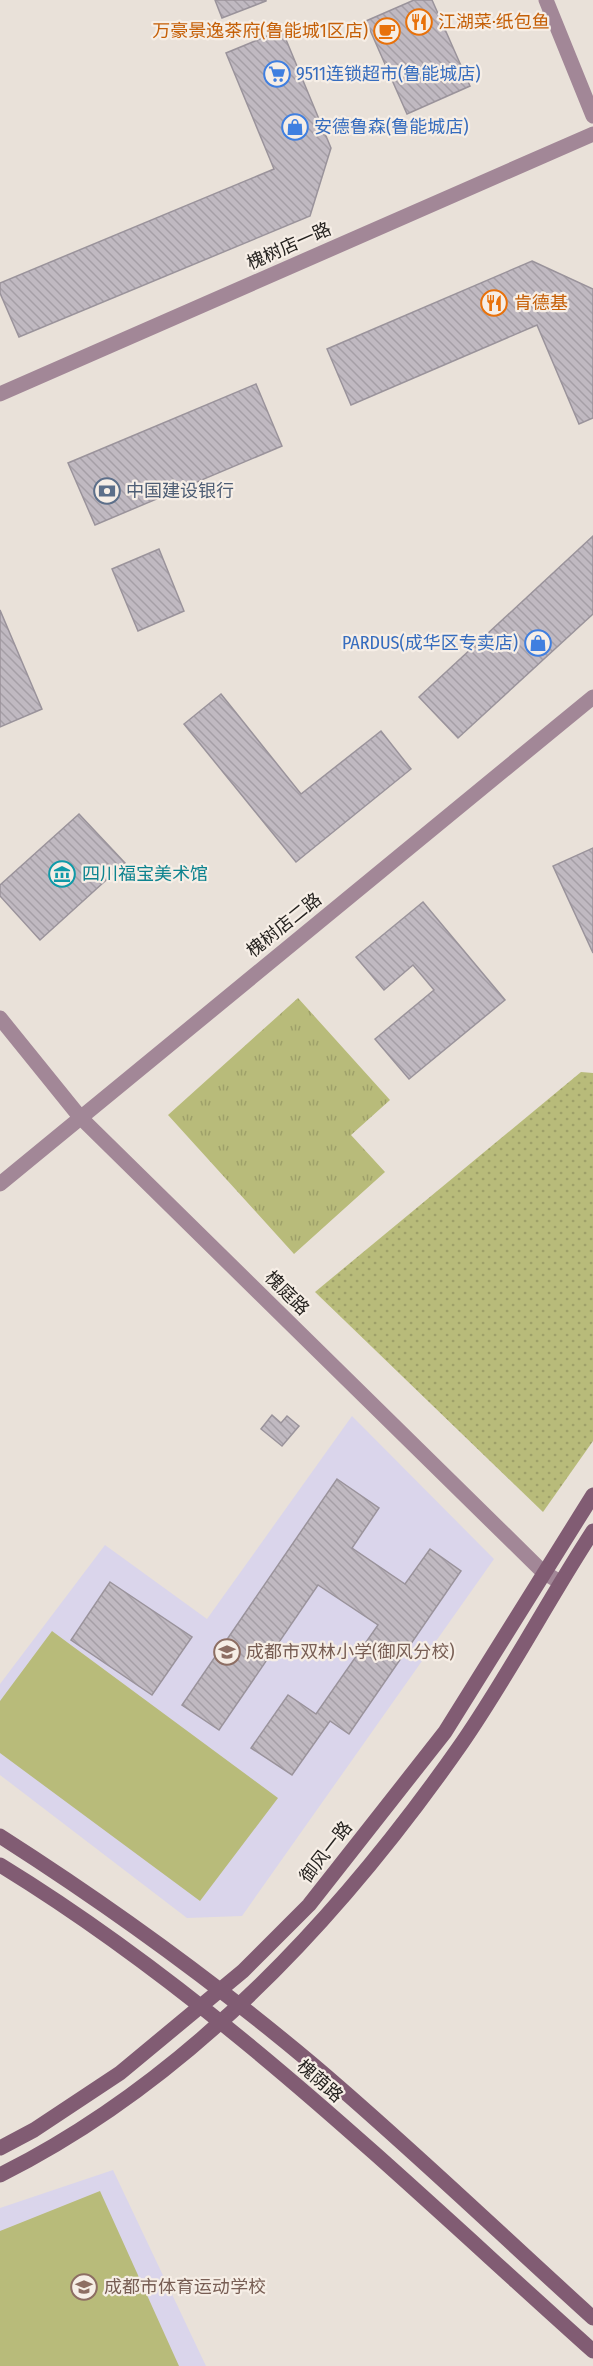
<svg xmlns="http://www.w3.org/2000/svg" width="593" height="2366" font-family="'Fira Sans Condensed','Noto Sans SC',sans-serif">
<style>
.education{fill:#dad5eb}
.grass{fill:url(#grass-dots)}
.park{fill:url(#park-tufts)}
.pitch{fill:#b8bb7a}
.building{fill:url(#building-back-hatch);stroke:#9a939b;stroke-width:1.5}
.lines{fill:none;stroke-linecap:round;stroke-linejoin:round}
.street{stroke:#a28797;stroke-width:15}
.secondary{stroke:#815c73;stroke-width:15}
.labels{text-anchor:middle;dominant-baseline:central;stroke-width:4.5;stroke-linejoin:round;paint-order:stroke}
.food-label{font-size:18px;fill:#c56008;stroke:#f6eee6;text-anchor:start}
.shop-label{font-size:18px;fill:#366cbe;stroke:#f6eee6;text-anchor:start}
.street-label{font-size:18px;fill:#262320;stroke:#f6eee6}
.service-label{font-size:18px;fill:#4e5e75;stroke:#f6eee6;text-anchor:start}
.culture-label{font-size:18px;fill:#0d838f;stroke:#f6eee6;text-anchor:start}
.education-label{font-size:18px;fill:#785e54;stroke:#f6eee6;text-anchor:start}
</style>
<defs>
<pattern id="grass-dots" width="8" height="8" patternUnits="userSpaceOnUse" patternTransform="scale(1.5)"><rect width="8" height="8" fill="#b8bb7a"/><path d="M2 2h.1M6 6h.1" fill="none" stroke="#9ea069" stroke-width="1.8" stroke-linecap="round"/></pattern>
<pattern id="park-tufts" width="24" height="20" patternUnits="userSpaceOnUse" patternTransform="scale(1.5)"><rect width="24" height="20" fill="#b8bb7a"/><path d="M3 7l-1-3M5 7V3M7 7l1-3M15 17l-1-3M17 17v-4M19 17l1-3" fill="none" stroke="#9ea069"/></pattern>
<pattern id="building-back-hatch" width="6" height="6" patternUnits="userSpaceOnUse" patternTransform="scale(1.5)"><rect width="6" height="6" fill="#c0b9c1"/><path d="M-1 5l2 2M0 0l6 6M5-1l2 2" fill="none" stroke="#a59fa6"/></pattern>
</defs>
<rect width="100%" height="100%" fill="#e9e1d9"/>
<!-- education -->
<path class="education" d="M 352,1416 L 494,1559 L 242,1916 L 187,1918 L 0,1775 L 0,1684 L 105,1545 L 207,1619 Z
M 113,2170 L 206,2366 L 0,2366 L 0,2208 Z"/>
<!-- grass -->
<path class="grass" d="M 581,1072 L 593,1073 L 593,1441 L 543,1512 L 315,1292 Z"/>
<!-- park -->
<path class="park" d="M 298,998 L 390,1100 L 351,1135 L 385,1172 L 294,1254 L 168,1115 Z"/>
<!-- pitch -->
<path class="pitch" d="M 52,1631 L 278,1798 L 200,1901 L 0,1753 L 0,1701 Z
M 100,2191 L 179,2366 L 0,2366 L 0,2231 Z"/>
<!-- building -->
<path class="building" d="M 215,0 L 266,0 L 266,1 L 222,18 Z
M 414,0 L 432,0 L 470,86 L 407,114 L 366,21 Z
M 282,30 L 331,148 L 310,216 L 19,337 L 0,293 L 0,283 L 274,169 L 226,53 Z
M 532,261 L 593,289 L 593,418 L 579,424 L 537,325 L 351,405 L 327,349 Z
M 256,384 L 282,446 L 95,525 L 68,463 Z
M 593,536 L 593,614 L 458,738 L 419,697 Z
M 159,549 L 184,611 L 138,631 L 112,569 Z
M 0,610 L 42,709 L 0,727 Z
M 221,694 L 301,794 L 381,731 L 411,769 L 296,862 L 184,724 Z
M 79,814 L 125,863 L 40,940 L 0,896 L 0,885 Z
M 593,848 L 593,953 L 553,866 Z
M 423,902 L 505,1000 L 409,1079 L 375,1039 L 434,990 L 413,965 L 384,990 L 356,957 Z
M 272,1415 L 281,1423 L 287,1416 L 299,1426 L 282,1446 L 261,1429 Z
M 337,1479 L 379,1508 L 352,1548 L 405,1584 L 430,1549 L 461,1571 L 349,1734 L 330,1721 L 292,1775 L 251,1748 L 288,1695 L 316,1714 L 378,1625 L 318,1585 L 219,1730 L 182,1705 Z
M 110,1582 L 192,1637 L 152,1695 L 71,1640 Z"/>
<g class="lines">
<!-- street -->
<path class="street" d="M 546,0 L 593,116
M 0,394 L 593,134
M 0,1018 L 80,1117 L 543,1572 L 560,1582
M 0,1184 L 593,697"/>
<!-- secondary -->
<path class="secondary" d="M 0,1836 C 108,1905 213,1981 311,2063 C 408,2145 499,2233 593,2318
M 0,1865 C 219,1999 403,2181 593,2351
M 0,2148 L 34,2130 L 120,2073 L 243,1971 L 309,1905 L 445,1732 L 593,1495
M 0,2175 C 190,2080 342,1915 462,1743 C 509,1675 548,1600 593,1531"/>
</g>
<!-- icons -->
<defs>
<g id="restaurant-ring" transform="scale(1.35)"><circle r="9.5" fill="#f6eee6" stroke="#e8710a" stroke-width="1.5"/><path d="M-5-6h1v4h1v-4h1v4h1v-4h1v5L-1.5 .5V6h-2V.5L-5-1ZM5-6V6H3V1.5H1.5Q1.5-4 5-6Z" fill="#e8710a"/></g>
<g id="cafe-ring" transform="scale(1.35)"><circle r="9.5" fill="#f6eee6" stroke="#e8710a" stroke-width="1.5"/><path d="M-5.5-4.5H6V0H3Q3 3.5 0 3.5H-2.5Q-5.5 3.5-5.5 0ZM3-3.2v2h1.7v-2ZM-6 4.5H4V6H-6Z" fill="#e8710a"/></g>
<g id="supermarket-ring" transform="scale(1.35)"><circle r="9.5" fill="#f6eee6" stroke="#3f7fe0" stroke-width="1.5"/><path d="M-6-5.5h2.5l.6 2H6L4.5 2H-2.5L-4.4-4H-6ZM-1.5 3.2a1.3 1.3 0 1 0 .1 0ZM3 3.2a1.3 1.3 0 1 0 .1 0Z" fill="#3f7fe0"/></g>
<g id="shop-ring" transform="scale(1.35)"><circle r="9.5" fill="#f6eee6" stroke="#3f7fe0" stroke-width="1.5"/><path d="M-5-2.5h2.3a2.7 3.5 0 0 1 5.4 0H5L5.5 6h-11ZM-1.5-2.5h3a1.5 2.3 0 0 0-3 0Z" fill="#3f7fe0"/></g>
<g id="bank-ring" transform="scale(1.35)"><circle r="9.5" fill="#f6eee6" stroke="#5c6f8a" stroke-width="1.5"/><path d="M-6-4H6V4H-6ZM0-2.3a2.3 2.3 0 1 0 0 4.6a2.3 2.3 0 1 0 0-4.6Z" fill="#5c6f8a"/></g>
<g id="museum-ring" transform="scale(1.35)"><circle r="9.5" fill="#f6eee6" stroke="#0f9aa8" stroke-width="1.5"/><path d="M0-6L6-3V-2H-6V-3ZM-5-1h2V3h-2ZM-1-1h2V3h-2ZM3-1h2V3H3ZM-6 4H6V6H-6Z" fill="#0f9aa8"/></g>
<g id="school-ring" transform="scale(1.35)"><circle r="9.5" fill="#f6eee6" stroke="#8d6e63" stroke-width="1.5"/><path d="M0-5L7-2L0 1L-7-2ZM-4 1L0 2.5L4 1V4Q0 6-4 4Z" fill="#8d6e63"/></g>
<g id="university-ring" transform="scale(1.35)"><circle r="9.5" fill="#f6eee6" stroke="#8d6e63" stroke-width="1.5"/><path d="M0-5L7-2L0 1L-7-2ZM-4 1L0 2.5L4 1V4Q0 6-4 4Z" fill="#8d6e63"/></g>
</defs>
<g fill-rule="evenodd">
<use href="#restaurant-ring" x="419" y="22"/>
<use href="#cafe-ring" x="387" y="31"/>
<use href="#supermarket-ring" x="277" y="74"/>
<use href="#shop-ring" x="295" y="127"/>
<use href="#restaurant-ring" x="494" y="303"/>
<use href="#bank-ring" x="107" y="491"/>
<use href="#shop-ring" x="538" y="643"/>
<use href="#museum-ring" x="62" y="874"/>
<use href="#school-ring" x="227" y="1652"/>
<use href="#university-ring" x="84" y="2287"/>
</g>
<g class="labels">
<!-- food labels -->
<g class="food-label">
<text x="438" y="22">江湖菜·纸包鱼</text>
<text x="368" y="31" text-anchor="end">万豪景逸茶府(鲁能城1区店)</text>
<text x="514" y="303">肯德基</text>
</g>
<!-- shop labels -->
<g class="shop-label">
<text x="296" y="74">9511连锁超市(鲁能城店)</text>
<text x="314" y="127">安德鲁森(鲁能城店)</text>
<text x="518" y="643" text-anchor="end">PARDUS(成华区专卖店)</text>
</g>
<!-- street labels -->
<g class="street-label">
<text transform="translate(289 246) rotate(-24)">槐树店一路</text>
<text transform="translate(284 925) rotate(-39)">槐树店二路</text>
<text transform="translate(287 1293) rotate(45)">槐庭路</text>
<text transform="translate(326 1852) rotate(-52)">御风一路</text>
<text transform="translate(320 2081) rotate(41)">槐荫路</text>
</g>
<!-- service labels -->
<g class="service-label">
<text x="126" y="491">中国建设银行</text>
</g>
<!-- culture labels -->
<g class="culture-label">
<text x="82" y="874">四川福宝美术馆</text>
</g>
<!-- education labels -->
<g class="education-label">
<text x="246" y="1652">成都市双林小学(御风分校)</text>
<text x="104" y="2287">成都市体育运动学校</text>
</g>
</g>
</svg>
